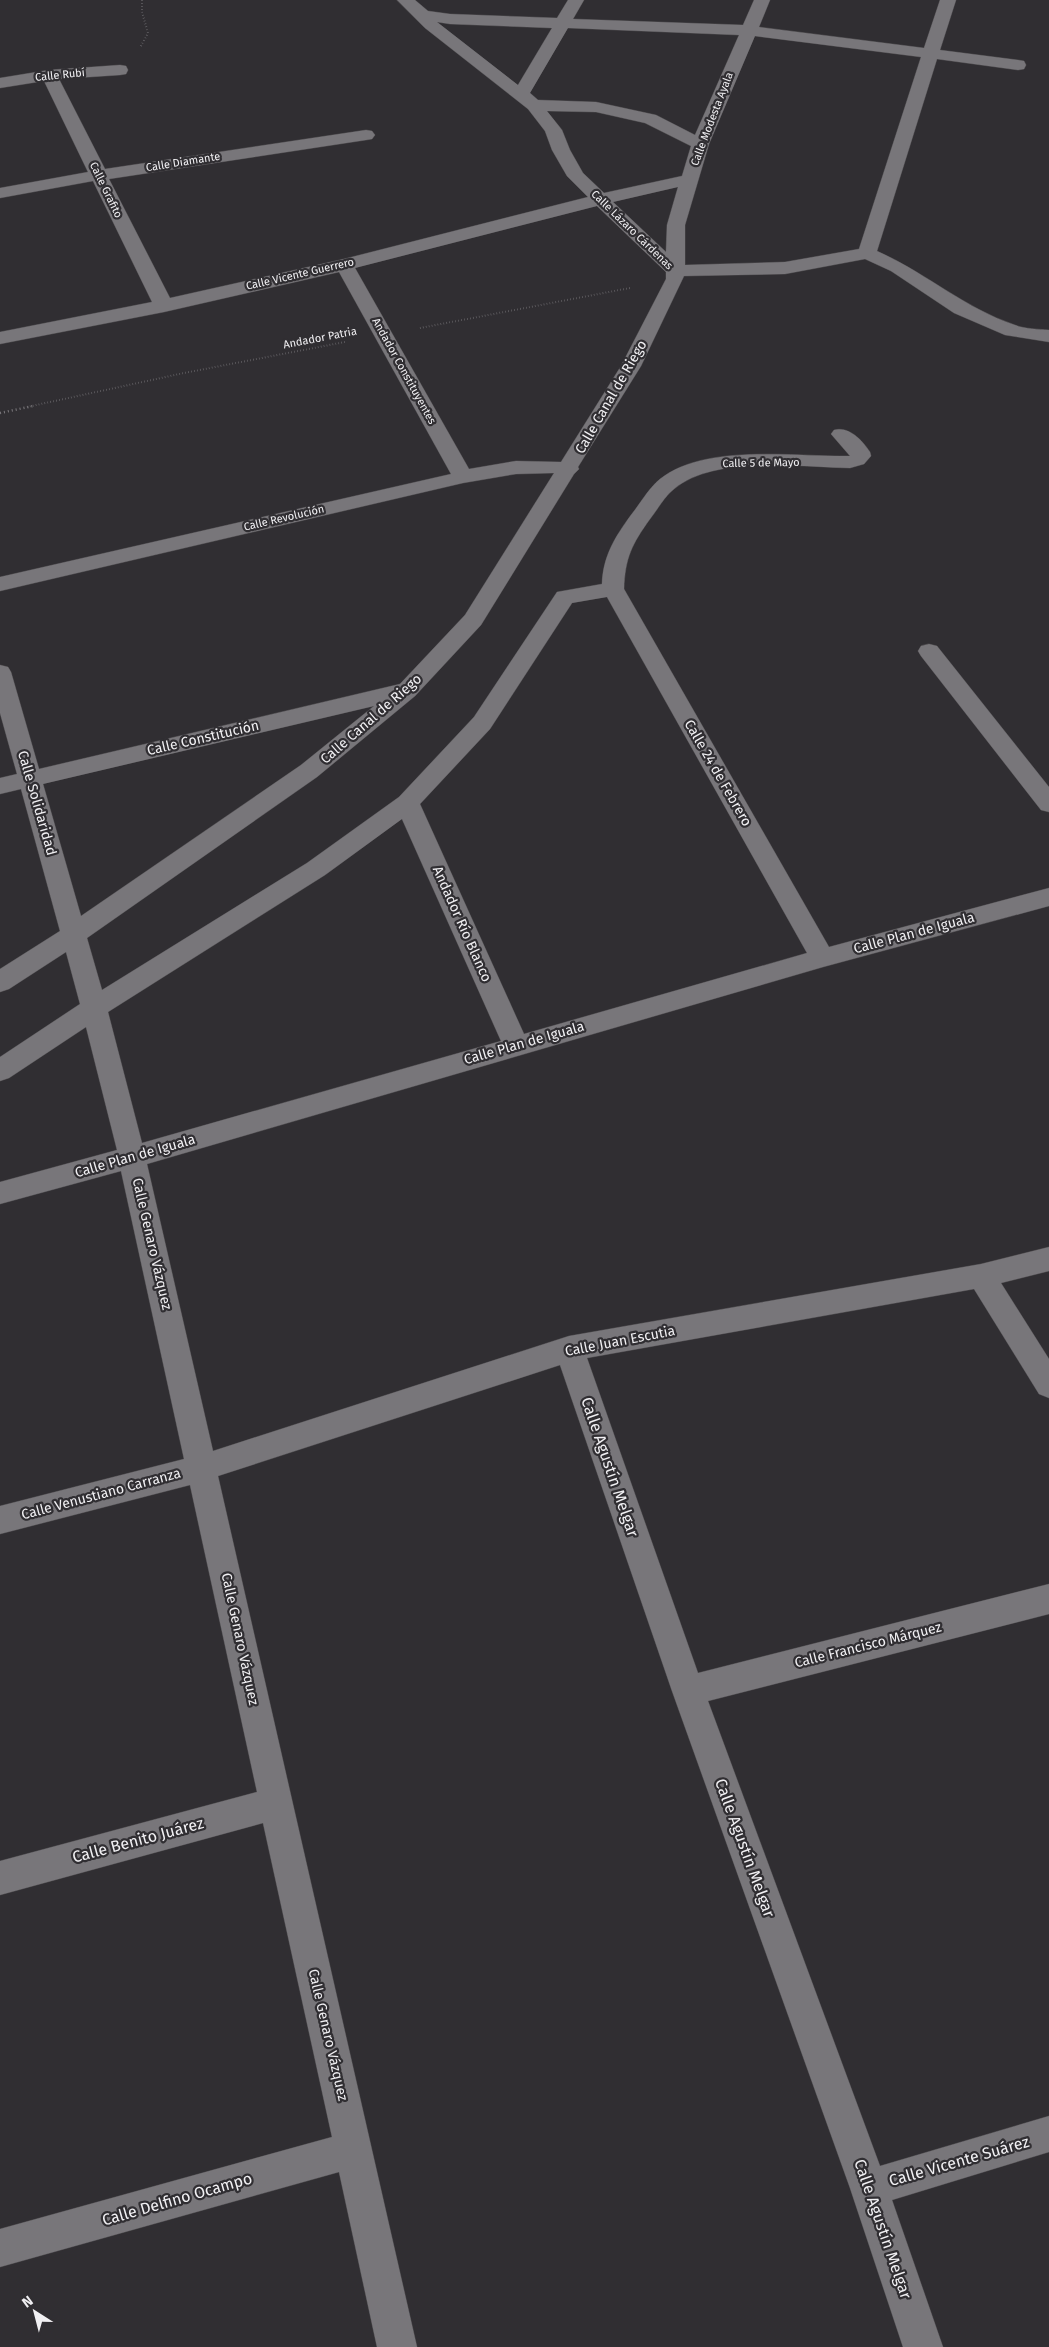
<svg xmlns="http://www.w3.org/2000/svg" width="1049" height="2347" font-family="'Fira Sans',sans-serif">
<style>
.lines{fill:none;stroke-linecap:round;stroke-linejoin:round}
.minor-casing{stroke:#4c4a4d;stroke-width:1}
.path-far1{stroke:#7b797d;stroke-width:2;stroke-dasharray:0.5 2.5;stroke-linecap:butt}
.path{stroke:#7b797d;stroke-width:2.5;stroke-dasharray:1 3;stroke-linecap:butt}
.minor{fill:#78767a;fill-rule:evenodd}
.labels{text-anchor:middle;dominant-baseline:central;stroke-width:4.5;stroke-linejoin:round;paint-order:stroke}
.far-street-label{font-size:11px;fill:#f1f0f3;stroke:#302e32}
.street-label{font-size:14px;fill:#f1f0f3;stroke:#302e32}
.near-street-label{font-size:16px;fill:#f1f0f3;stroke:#302e32}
</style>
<rect width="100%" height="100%" fill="#302e32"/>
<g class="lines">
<!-- minor casing -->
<g class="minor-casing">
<path id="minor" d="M 397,0 L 415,0 L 428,11 L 450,14 L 557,18 L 568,0 L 584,0 L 573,19 L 743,25 L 754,0 L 770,0 L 759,27 L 924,48 L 940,0 L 956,0 L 940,50 L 1018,60 L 1024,61 L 1026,65 L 1024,69 L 1018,70 L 937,59 L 877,251 C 925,272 964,308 1015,325 C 1025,329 1038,329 1049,330 L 1049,342 L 1005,335 L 954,313 L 891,271 L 865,259 L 785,274 L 684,276 L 641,366 L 578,467 L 579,469 L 574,474 L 481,625 L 415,696 L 317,777 L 87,938 L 102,990 L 307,863 L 399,797 L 474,717 L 557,592 L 602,584 C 603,556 615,537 631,515 C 640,504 648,489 660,479 C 705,443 795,457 850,456 L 831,434 L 834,430 C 849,426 862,440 870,452 L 871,456 L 864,464 L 850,468 C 801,467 714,455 674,489 C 664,497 658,509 650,519 C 632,544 625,558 624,589 L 829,947 L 1049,888 L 1049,906 L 823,967 L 147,1164 L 213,1451 L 569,1336 L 981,1264 L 1049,1247 L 1049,1271 L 1001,1283 L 1049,1359 L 1049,1398 L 1039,1394 L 974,1289 L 587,1358 L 698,1673 L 1049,1584 L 1049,1614 L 708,1701 L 880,2166 L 1049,2116 L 1049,2152 L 892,2200 L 943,2347 L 903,2347 L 850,2188 L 672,1691 L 560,1365 L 218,1476 L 417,2347 L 377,2347 L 339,2172 L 0,2267 L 0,2229 L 332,2137 L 263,1823 L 0,1895 L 0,1861 L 257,1792 L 190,1485 L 0,1534 L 0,1506 L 184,1459 L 121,1171 L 0,1204 L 0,1182 L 117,1150 L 86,1027 L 9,1078 L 0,1081 L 0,1057 L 80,1004 L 66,952 L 9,989 L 0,992 L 0,969 L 60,931 L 21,789 L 0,794 L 0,778 L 17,774 L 0,713 L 0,665 L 8,667 L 11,672 L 39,769 L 400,684 L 465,615 L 554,473 L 516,474 L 463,483 L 0,591 L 0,577 L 451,474 L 339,272 L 164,312 L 0,344 L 0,332 L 152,302 L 93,181 L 0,198 L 0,188 L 88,172 L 44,81 L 0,88 L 0,78 L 49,70 L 120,65 L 126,66 L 128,70 L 126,74 L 120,75 L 59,79 L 105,169 L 366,130 L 372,131 L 375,135 L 372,139 L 366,140 L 109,179 L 170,298 L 344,259 L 588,197 L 567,176 L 552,150 L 545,131 L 528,109 L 425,28 ZM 437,22 L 450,24 L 552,28 L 518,85 ZM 568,28 L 739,35 L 695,135 L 656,115 L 596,102 L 538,100 L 530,93 ZM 755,36 L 921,57 L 859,249 L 785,262 L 685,265 L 685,225 L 709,144 ZM 547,111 L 596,112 L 645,123 L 691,146 L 682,176 L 604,193 L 583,173 L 570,150 L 562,130 ZM 678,187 L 667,225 L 666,252 L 613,202 ZM 597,206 L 666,272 L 666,279 L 621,366 L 561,462 L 516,461 L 469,469 L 355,268 ZM 607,597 L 807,953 L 524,1034 L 420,804 L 490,729 L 572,603 ZM 374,706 L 301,765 L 81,916 L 43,784 ZM 402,819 L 501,1041 L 142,1143 L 108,1012 L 325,875 Z
M 929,644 L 937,646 L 1049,787 L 1049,812 L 1041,810 L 921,656 L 918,651 L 921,646 Z"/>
</g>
<!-- path-far1 -->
<path class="path-far1" d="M 141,46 L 148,33 L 142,12 L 142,0
M 420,328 L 630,288
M 27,407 L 184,373 L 345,342"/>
<!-- path -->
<path class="path" d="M 0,413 L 33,406"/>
<!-- minor -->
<use href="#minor" class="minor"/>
</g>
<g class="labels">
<!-- far-street labels -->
<g class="far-street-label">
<text transform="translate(60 75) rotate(-6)">Calle Rubí</text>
<text transform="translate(712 119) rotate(-69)">Calle Modesta Ayala</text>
<text transform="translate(183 162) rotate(-9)">Calle Diamante</text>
<text transform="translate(106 190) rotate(64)">Calle Grafito</text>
<text transform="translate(632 230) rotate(44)">Calle Lázaro Cárdenas</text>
<text transform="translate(300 274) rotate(-13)">Calle Vicente Guerrero</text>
<text transform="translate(320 338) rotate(-11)">Andador Patria</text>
<text transform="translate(404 371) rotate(61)">Andador Constituyentes</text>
<text transform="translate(761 463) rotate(-1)">Calle 5 de Mayo</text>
<text transform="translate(284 518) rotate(-13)">Calle Revolución</text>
</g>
<!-- street labels -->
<g class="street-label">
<text transform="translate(611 397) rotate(-60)">Calle Canal de Riego</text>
<text transform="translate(371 719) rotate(-41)">Calle Canal de Riego</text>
<text transform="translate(203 738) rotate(-13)">Calle Constitución</text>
<text transform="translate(718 773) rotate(60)">Calle 24 de Febrero</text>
<text transform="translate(37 803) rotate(74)">Calle Solidaridad</text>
<text transform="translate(462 924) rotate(66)">Andador Río Blanco</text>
<text transform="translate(914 933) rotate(-15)">Calle Plan de Iguala</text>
<text transform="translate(524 1043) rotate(-16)">Calle Plan de Iguala</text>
<text transform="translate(135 1156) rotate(-16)">Calle Plan de Iguala</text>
<text transform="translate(152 1244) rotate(77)">Calle Genaro Vázquez</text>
<text transform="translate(620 1341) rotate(-11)">Calle Juan Escutia</text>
<text transform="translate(101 1494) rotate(-15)">Calle Venustiano Carranza</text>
<text transform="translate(240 1639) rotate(78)">Calle Genaro Vázquez</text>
<text transform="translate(868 1645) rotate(-14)">Calle Francisco Márquez</text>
<text transform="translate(328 2035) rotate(77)">Calle Genaro Vázquez</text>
</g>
<!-- near-street labels -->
<g class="near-street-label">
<text transform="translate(610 1467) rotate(71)">Calle Agustín Melgar</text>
<text transform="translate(138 1840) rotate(-15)">Calle Benito Juárez</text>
<text transform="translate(745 1848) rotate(70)">Calle Agustín Melgar</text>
<text transform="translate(959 2161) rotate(-16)">Calle Vicente Suárez</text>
<text transform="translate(177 2199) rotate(-16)">Calle Delfino Ocampo</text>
<text transform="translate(883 2229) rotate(71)">Calle Agustín Melgar</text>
</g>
</g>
<!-- north arrow -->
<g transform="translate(35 2312) rotate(324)" stroke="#302e32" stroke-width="4" paint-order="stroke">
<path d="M0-4L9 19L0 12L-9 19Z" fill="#f1f0f3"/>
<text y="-8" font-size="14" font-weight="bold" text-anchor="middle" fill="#f1f0f3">N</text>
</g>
</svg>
